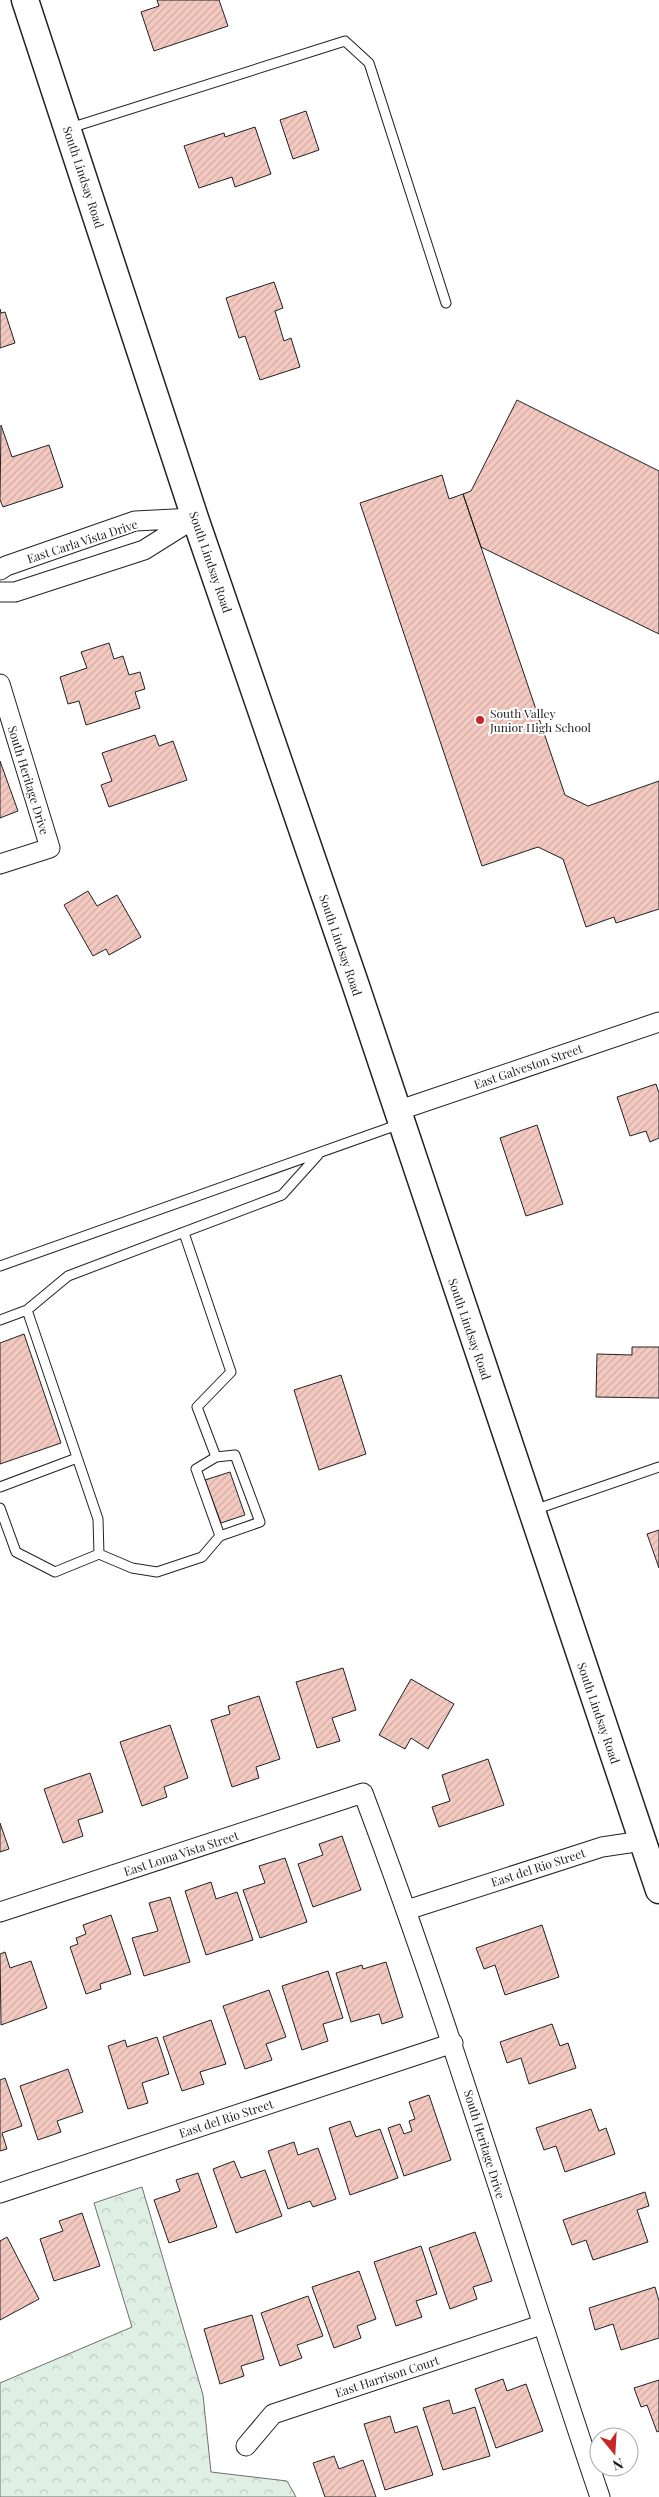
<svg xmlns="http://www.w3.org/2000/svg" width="659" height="2497" font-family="'Playfair Display',serif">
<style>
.park{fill:url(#park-crowns);stroke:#6f6f6f}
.building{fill:url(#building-hatch);stroke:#222}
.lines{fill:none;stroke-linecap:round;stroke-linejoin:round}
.service-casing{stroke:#222;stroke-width:11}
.minor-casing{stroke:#222;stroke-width:21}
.secondary-casing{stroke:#222;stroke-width:29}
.service{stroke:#fff;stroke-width:9}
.minor{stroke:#fff;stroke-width:19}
.secondary{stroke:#fff;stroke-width:26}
.poi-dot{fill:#c62828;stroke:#fff;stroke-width:2}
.labels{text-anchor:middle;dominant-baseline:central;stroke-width:4;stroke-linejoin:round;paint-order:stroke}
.street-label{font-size:12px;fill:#222;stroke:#fff}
.poi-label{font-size:12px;fill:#222;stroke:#fff;text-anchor:start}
</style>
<defs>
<pattern id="park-crowns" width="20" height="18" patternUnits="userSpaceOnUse" patternTransform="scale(1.25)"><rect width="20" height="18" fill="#e0efe3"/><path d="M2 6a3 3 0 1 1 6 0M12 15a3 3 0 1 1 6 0" fill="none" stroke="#c0cdc2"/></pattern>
<pattern id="building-hatch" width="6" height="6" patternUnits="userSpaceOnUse" patternTransform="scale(1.25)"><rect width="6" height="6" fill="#f3c9c0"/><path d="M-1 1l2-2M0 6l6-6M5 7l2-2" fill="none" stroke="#d0aca5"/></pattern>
</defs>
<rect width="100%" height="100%" fill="#fff"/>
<!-- park -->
<path class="park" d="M 142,2187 L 203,2395 L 211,2472 L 287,2481 L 296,2497 L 0,2497 L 0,2383 L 132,2327 L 94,2203 Z"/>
<!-- building -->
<path class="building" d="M 157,0 L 219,0 L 228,26 L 154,51 L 141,12 L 159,6 Z
M 306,111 L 319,150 L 293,159 L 280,120 Z
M 255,127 L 271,174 L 235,187 L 232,177 L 199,188 L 184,146 L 224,133 L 225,137 Z
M 274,282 L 283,308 L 275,311 L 284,341 L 291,338 L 300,367 L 260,380 L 245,336 L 239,338 L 226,298 Z
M 0,309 L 1,313 L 5,312 L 15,343 L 0,348 Z
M 517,400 L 659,471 L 659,634 L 481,547 L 463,494 L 471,491 Z
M 1,425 L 12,457 L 49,445 L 63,487 L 3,507 L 0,500 Z
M 442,475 L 449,499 L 463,494 L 565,795 L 588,806 L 659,781 L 659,909 L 616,923 L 614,917 L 586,927 L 563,859 L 538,847 L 482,866 L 360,503 Z
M 109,643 L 114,659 L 123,656 L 129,675 L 140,672 L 145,689 L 135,692 L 140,708 L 86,725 L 79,701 L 68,704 L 60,677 L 87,668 L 81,652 Z
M 155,735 L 159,746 L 173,741 L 187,780 L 109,807 L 101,785 L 112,781 L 102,753 Z
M 0,761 L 18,811 L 0,818 Z
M 88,891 L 97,906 L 117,895 L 141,937 L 109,955 L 106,949 L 93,956 L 64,905 Z
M 656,1084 L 659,1093 L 659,1138 L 650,1142 L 646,1131 L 630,1136 L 617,1097 Z
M 537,1125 L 563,1204 L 526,1216 L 500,1138 Z
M 24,1334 L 61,1443 L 0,1464 L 0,1343 Z
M 632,1347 L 659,1347 L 659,1398 L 596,1397 L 597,1354 L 632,1355 Z
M 341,1375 L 366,1454 L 319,1470 L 294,1390 Z
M 230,1472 L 245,1515 L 221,1523 L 205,1480 Z
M 659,1530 L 659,1568 L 647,1534 Z
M 343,1668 L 356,1710 L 332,1718 L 340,1741 L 317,1748 L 296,1682 Z
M 411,1679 L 454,1704 L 428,1749 L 411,1738 L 405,1749 L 379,1735 Z
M 259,1696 L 280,1759 L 256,1767 L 259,1778 L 232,1787 L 211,1720 L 230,1714 L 228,1706 Z
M 170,1725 L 188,1778 L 164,1787 L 167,1797 L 142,1806 L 120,1742 Z
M 488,1759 L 504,1805 L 439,1827 L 432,1807 L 450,1801 L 442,1775 Z
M 90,1773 L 103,1812 L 78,1820 L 83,1836 L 63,1843 L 44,1789 Z
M 0,1823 L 9,1849 L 0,1852 Z
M 342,1836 L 361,1890 L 313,1907 L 298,1864 L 323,1855 L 319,1844 Z
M 285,1858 L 307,1922 L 260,1938 L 243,1890 L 265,1883 L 259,1866 Z
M 211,1882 L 216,1899 L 237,1892 L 253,1940 L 206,1955 L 185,1891 Z
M 170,1897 L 190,1962 L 144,1976 L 132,1938 L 158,1931 L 149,1903 Z
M 111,1915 L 131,1974 L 100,1984 L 101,1989 L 86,1994 L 70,1947 L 78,1944 L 76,1938 L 86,1934 L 83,1925 Z
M 542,1925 L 559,1977 L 505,1995 L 495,1965 L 484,1969 L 476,1948 Z
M 5,1952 L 10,1968 L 31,1961 L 47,2008 L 1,2025 L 0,1954 Z
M 386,1962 L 403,2017 L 382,2024 L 379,2014 L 351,2022 L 336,1973 L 362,1965 L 363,1969 Z
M 328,1971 L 343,2018 L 323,2024 L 328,2041 L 302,2050 L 282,1986 Z
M 269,1990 L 286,2037 L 266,2044 L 272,2060 L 245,2069 L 223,2006 Z
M 211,2020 L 226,2064 L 200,2072 L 204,2084 L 182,2091 L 163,2037 Z
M 552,2024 L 560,2046 L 568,2043 L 576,2068 L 529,2084 L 521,2058 L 507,2063 L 500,2042 Z
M 157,2037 L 169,2074 L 142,2083 L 148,2103 L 128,2109 L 108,2046 L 125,2040 L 127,2047 Z
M 68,2069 L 83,2112 L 57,2121 L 61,2132 L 38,2140 L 20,2086 Z
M 5,2078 L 22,2126 L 2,2133 L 7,2149 L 0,2151 L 0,2080 Z
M 429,2095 L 451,2160 L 404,2176 L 388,2128 L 400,2124 L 404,2134 L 412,2131 L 409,2121 L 415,2119 L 409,2102 Z
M 591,2109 L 599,2131 L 606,2128 L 615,2154 L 565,2172 L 556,2146 L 544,2150 L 536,2128 Z
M 350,2121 L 356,2137 L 380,2129 L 398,2178 L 350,2195 L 329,2128 Z
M 294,2142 L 298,2155 L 318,2148 L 336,2199 L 313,2207 L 310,2201 L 288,2209 L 268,2151 Z
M 234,2161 L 241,2178 L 265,2170 L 282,2216 L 236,2233 L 213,2169 Z
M 198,2173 L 217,2227 L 169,2243 L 154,2200 L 180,2191 L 176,2180 Z
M 645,2192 L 649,2206 L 637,2210 L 648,2242 L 593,2260 L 586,2240 L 572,2245 L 563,2220 Z
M 82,2213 L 100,2266 L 54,2281 L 40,2239 L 63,2231 L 59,2221 Z
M 475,2232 L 492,2281 L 473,2287 L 477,2299 L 450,2309 L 429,2248 Z
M 7,2237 L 39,2299 L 0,2320 L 0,2241 Z
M 421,2246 L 437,2294 L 416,2301 L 422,2317 L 396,2326 L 374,2262 Z
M 359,2271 L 376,2319 L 357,2326 L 361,2338 L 334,2348 L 312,2287 Z
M 655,2287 L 659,2301 L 659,2338 L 621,2350 L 613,2324 L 595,2330 L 589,2308 Z
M 308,2296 L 323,2336 L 297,2345 L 302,2358 L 280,2366 L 261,2313 Z
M 252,2315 L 264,2359 L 241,2366 L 244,2376 L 220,2384 L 204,2329 Z
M 503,2379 L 507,2391 L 526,2384 L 543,2431 L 496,2448 L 475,2389 Z
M 659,2380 L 659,2431 L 657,2432 L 647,2405 L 641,2407 L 634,2388 Z
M 449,2400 L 453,2414 L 475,2407 L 490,2456 L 443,2470 L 423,2408 Z
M 390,2416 L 395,2433 L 417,2426 L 433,2475 L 385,2490 L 364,2424 Z
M 334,2456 L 339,2469 L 363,2460 L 376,2497 L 325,2497 L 313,2463 Z"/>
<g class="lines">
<!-- service casing -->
<g class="service-casing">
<path id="service" d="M 70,128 L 345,41 L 369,63 L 446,303
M 184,1233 L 231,1372 L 197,1407 L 216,1457
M 0,1266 L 400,1124
M 0,1320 L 27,1310 L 68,1276 L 282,1195 L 318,1155
M 0,1487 L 77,1458
M 0,1508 L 16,1552 L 55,1572 L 99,1554 L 98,1519 L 27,1310
M 534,1510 L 659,1467
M 99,1554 L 132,1568 L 157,1572 L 202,1557 L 220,1536 L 260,1522 L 235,1455 L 216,1457 L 196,1469 L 220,1536"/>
</g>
<!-- minor casing -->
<g class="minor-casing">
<path id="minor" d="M 0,570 L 6,566 L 135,521 L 194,518
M 0,592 L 15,592 L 144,550 L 195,518
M 0,684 L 50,848 L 0,864
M 397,1111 L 659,1022
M 407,1910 L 602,1847 L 642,1841
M 0,1912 L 363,1793 C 451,2025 520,2262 600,2497
M 0,2193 L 453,2043
M 246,2446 L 273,2414 L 541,2325"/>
</g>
<!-- secondary casing -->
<g class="secondary-casing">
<path id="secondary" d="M 25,0 L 195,518 L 355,983 L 659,1890"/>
</g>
<!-- service -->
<use href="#service" class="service"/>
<!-- minor -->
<use href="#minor" class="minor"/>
<!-- secondary -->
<use href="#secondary" class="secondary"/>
</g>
<!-- markers -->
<circle class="poi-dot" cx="480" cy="720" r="5"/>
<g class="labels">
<!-- street labels -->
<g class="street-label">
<text transform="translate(84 177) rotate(72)">South Lindsay Road</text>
<text transform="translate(82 541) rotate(-18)">East Carla Vista Drive</text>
<text transform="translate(211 562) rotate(71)">South Lindsay Road</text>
<text transform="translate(29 780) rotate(73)">South Heritage Drive</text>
<text transform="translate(341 945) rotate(71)">South Lindsay Road</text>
<text transform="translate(528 1066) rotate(-19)">East Galveston Street</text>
<text transform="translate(470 1329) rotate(71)">South Lindsay Road</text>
<text transform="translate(599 1713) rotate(71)">South Lindsay Road</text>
<text transform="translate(181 1853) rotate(-18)">East Loma Vista Street</text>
<text transform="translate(538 1867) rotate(-18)">East del Rio Street</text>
<text transform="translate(226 2118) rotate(-18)">East del Rio Street</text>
<text transform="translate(485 2144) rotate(73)">South Heritage Drive</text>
<text transform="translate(387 2376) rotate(-18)">East Harrison Court</text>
</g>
<!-- poi labels -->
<g class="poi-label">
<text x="490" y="713">South Valley<tspan x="490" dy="14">Junior High School</tspan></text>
</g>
</g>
<!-- north arrow -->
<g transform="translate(614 2452) rotate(162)"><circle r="24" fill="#ffffff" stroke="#a7a7a7"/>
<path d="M0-4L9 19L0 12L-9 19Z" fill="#c62828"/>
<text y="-8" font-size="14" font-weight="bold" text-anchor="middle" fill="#222222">N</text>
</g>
</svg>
